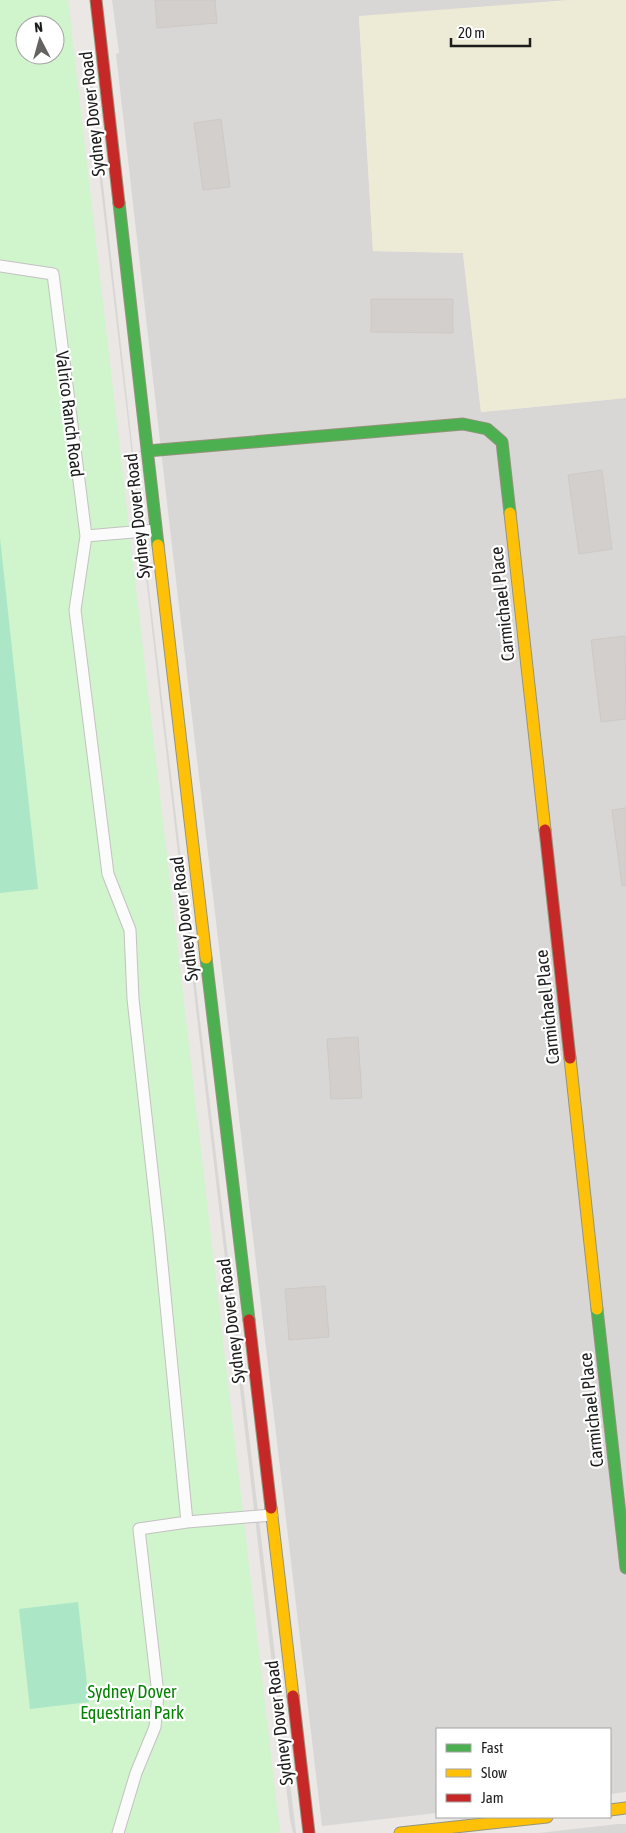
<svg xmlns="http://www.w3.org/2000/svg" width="626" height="1833" font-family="'Asap Condensed',sans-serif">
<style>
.residential{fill:#d9d7d6}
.farmland{fill:#edebd5}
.park{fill:#d0f4cc;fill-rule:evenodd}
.pitch{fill:#abe6c7}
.building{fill:#d3cfcc;stroke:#cec9c5}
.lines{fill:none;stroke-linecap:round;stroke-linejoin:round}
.lane-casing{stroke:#c3c2c0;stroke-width:13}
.fast-casing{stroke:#95947c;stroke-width:13}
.slow-casing{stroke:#95947c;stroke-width:13}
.jam-casing{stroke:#95947c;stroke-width:13}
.lane{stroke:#fcfbfb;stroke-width:11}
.fast{stroke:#4caf50;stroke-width:11}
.slow{stroke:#ffc107;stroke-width:11}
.jam{stroke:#c62828;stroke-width:11}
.labels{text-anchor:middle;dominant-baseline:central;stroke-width:4.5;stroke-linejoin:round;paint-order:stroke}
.street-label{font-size:18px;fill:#1c1c1c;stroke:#fff}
.park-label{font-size:18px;fill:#058202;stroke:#fff}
</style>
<rect width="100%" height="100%" fill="#eae7e4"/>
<!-- residential -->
<path class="residential" d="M 112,0 L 570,0 L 359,17 L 373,251 L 463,253 L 481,412 L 626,398 L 626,1792 L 610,1794 L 610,1729 L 437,1729 L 437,1813 L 322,1826 L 170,529 L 116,54 L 119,53 Z
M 86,59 L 89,59 L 133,453 L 296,1833 L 293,1833 L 290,1820 Z
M 618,1824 L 626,1824 L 626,1833 L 539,1833 Z"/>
<!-- farmland -->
<path class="farmland" d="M 570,0 L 626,0 L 626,398 L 481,412 L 463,253 L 373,251 L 359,16 Z"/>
<!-- park -->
<path class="park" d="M 0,0 L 68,0 L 280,1833 L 0,1833 ZM 25,25 L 55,25 L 55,55 L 25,55 Z"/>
<!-- pitch -->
<path class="pitch" d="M 0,538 L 38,889 L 0,893 Z
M 78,1602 L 89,1702 L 30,1709 L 19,1609 Z"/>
<!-- building -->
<path class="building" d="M 155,0 L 215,0 L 217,23 L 157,28 Z
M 221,119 L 230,187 L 203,190 L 194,123 Z
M 371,299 L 453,299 L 453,333 L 371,332 Z
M 602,470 L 612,549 L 579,554 L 568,475 Z
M 625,636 L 626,719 L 601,722 L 591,640 Z
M 626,808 L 626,886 L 622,886 L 612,810 Z
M 358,1037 L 362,1098 L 331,1099 L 327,1039 Z
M 325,1286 L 329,1337 L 289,1340 L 285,1289 Z"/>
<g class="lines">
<!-- lane casing -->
<g class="lane-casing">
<path id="lane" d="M 0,266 L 53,274 L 86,536 L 156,530
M 86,536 L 75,610 L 108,874 L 130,930 L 133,999 L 159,1233 L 187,1522
M 118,1833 L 136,1773 L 155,1727 L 158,1694 L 139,1529 L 187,1522 L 272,1515"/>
</g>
<!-- fast casing -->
<g class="fast-casing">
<path id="fast" d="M 119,203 L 158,545
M 147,451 L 463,424 L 487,429 L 502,442 L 510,513
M 206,958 L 249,1320
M 597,1309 L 626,1568"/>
</g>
<!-- slow casing -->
<g class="slow-casing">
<path id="slow" d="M 510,513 L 545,830
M 158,545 L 206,958
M 570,1058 L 597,1309
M 271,1508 L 293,1696
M 610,1810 L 626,1808
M 400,1833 L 547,1817"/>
</g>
<!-- jam casing -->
<g class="jam-casing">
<path id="jam" d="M 96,0 L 119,203
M 545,830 L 570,1058
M 249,1320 L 271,1508
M 293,1696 L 309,1833"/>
</g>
<!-- lane -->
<use href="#lane" class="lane"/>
<!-- fast -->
<use href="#fast" class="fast"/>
<!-- slow -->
<use href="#slow" class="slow"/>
<!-- jam -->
<use href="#jam" class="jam"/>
</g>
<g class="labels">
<!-- street labels -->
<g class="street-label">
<text transform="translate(92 114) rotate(-96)">Sydney Dover Road</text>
<text transform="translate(70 414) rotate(83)">Valrico Ranch Road</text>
<text transform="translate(137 516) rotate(-96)">Sydney Dover Road</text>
<text transform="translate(502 604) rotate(-96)">Carmichael Place</text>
<text transform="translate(184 919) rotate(-97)">Sydney Dover Road</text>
<text transform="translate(547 1007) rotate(-96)">Carmichael Place</text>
<text transform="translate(231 1321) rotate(-97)">Sydney Dover Road</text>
<text transform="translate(591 1410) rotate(-96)">Carmichael Place</text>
<text transform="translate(279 1723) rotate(-97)">Sydney Dover Road</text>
</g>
<!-- park labels -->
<g class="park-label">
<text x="132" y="1691">Sydney Dover<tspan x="132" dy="21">Equestrian Park</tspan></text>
</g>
</g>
<!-- legend -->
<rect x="436" y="1728" width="175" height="90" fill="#ffffff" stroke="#a4a4a4"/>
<rect x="446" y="1744" width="25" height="8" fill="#4caf50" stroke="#a4a4a4"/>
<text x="481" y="1753" font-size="15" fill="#1c1c1c">Fast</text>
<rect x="446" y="1769" width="25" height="8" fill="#ffc107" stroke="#a4a4a4"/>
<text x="481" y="1778" font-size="15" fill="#1c1c1c">Slow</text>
<rect x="446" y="1794" width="25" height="8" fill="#c62828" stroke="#a4a4a4"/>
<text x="481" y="1803" font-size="15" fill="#1c1c1c">Jam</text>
<!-- north arrow -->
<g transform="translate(40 40) rotate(354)"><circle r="24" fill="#ffffff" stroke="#a4a4a4"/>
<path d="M0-4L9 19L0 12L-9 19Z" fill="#646362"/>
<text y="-8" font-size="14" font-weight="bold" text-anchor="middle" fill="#1c1c1c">N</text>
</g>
<!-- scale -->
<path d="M451 38v8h79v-8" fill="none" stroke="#1c1c1c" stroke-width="2.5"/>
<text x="458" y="38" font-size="15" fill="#1c1c1c" stroke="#ffffff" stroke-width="4" paint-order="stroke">20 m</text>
</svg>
